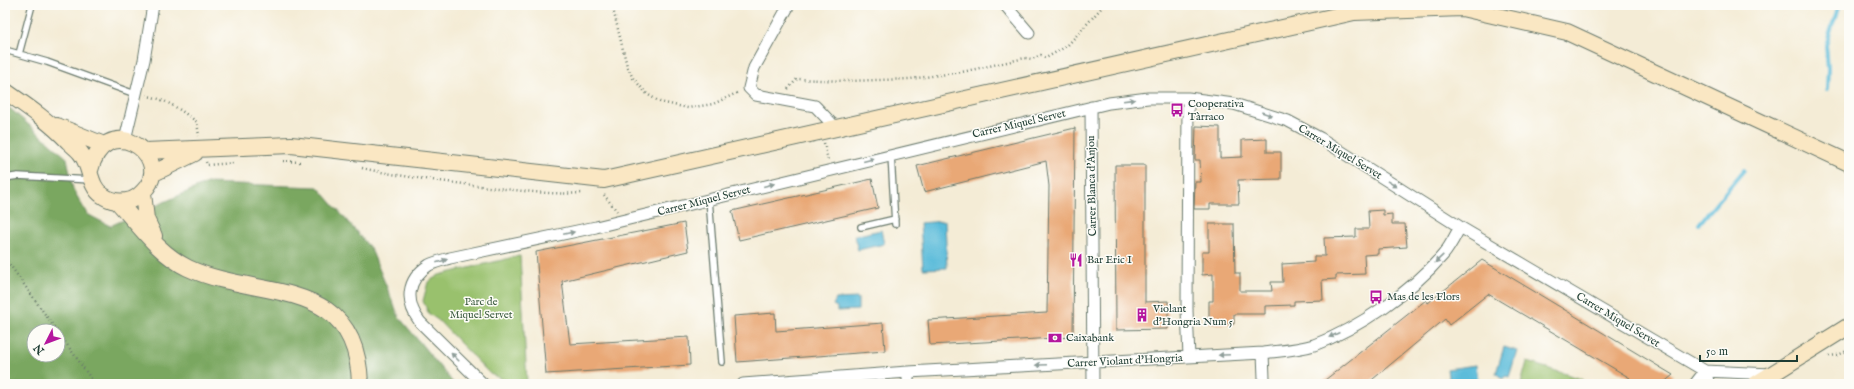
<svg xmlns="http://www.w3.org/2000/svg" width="1854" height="389" font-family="'IM FELL English',serif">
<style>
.green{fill:#99c16d;stroke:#5c7f50}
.forest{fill:#7aa760;stroke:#4c724a;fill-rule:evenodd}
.water{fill:#5bbcda;stroke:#3d7c87}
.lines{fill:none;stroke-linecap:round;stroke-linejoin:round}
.stream{stroke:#5bbcda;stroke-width:4}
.building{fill:#e9a876}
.lane-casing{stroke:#6a7a6d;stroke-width:8}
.street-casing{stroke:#6a7a6d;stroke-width:13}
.secondary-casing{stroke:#6a7a6d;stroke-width:18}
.path{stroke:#6a7a6d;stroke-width:2.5;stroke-dasharray:1 3;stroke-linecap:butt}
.lane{stroke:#fff;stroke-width:5.5}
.street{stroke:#fff;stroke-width:11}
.secondary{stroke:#fae7c3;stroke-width:16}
.oneway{fill:#8f9e9a}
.labels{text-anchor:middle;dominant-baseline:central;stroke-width:3;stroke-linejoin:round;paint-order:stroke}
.poi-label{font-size:11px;fill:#1f3d34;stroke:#fdfcf7;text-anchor:start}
.street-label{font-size:11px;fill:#1f3d34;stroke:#fdfcf7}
.park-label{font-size:11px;fill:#3e5e42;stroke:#fdfcf7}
</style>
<rect width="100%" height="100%" fill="#fdfcf7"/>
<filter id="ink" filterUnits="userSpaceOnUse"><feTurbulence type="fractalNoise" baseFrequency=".025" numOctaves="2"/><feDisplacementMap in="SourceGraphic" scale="8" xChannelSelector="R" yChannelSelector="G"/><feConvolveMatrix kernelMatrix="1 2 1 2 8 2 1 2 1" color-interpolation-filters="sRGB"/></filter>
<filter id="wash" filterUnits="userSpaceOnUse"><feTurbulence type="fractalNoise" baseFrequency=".012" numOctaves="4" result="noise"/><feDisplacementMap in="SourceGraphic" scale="16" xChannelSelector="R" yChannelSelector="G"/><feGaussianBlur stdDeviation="0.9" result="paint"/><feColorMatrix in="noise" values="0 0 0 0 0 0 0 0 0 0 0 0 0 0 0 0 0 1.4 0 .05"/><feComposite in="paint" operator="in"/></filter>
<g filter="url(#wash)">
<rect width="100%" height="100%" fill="#f4ecd6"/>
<!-- green -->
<path class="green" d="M 519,256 L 520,256 L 527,383 L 505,380 L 490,374 L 438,320 L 429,314 L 423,301 L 428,282 L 439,275 Z
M 1527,362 L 1582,379 L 1581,384 L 1521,384 Z"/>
<!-- forest -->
<path class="forest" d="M 5,104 L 67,158 L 73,189 L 87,214 L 110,226 L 207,183 L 318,187 L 371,249 L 399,317 L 454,384 L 5,384 ZM 34,331 L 58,331 L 58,355 L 34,355 Z"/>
<!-- water -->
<path class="water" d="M 945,221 L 947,268 L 923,269 L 920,223 Z
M 881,230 L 884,244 L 858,250 L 854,236 Z
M 858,298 L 858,310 L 837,311 L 837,307 L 833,305 L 836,299 Z
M 1504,347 L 1517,351 L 1509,377 L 1506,376 L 1502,379 L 1496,373 Z
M 1476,365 L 1478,379 L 1449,383 L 1447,369 Z"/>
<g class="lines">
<!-- stream -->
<path class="stream" d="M 1827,89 L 1828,69 L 1826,45 L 1839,5
M 1699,224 L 1744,170"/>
</g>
<g id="blocks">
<!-- building -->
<path class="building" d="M 1196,126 L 1220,127 L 1220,158 L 1242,157 L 1242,140 L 1267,139 L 1267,152 L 1281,152 L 1281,179 L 1238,180 L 1239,204 L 1210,204 L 1210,209 L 1194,209 L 1195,182 L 1201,182 L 1200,160 L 1195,160 Z
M 1075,128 L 1073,337 L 930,345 L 928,320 L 1047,313 L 1049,186 L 1046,161 L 924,192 L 917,166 Z
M 1115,165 L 1145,165 L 1145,302 L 1168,301 L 1168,329 L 1116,330 Z
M 872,179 L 878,208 L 739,240 L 732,211 Z
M 1383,210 L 1383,215 L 1392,214 L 1392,224 L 1405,224 L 1407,247 L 1378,249 L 1378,254 L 1364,255 L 1365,274 L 1336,275 L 1336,279 L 1322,280 L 1323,300 L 1294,301 L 1294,305 L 1265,306 L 1265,314 L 1234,314 L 1234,324 L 1209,324 L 1209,301 L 1213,301 L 1213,274 L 1202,275 L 1202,252 L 1209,252 L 1209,224 L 1234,224 L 1235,273 L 1240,273 L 1240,291 L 1272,291 L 1271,282 L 1283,282 L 1282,264 L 1314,262 L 1314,256 L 1325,256 L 1324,238 L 1356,237 L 1356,229 L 1369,229 L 1368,211 Z
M 684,223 L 688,251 L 562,281 L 570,344 L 689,337 L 690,365 L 546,374 L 536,252 Z
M 1482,260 L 1673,375 L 1662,384 L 1623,384 L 1630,378 L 1488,294 L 1449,325 L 1445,319 L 1367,384 L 1320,384 L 1426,300 L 1428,303 Z
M 775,313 L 776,331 L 883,323 L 885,351 L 737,362 L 734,316 Z"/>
</g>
</g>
<g filter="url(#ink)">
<use href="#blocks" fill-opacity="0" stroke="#6a7a6d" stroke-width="1"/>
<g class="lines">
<!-- lane casing -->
<g class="lane-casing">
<path id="lane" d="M 5,50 L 47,62 L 135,94
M 19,54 L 32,5
M 891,155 L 895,224
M 5,178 L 18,176 L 91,180
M 709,199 L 722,362
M 861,227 L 895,219"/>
</g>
<!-- street casing -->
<g class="street-casing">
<path id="street" d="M 789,5 L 754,68 L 749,88 L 756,95 L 815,106 L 836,128
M 1005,5 L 1029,33
M 1188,98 L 1187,310 L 1189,357
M 1091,107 L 1093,384
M 125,140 L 144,60 L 153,5
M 1263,353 L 1264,378 L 1266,384
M 1705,371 L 1709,384
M 908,372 L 908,384
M 483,384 L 420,322 C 405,302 406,280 429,265 C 435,262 443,260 450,258 L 596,227 L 1109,103 L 1148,98 L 1188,98 L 1234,104 L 1288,121 L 1320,138 L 1460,227 L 1705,371 L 1771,374
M 743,384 L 908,372 L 1263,353 C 1280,351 1298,350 1314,345 C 1359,328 1411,292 1443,255 C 1450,247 1455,236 1460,227
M 1695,384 L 1705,371"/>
</g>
<!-- secondary casing -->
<g class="secondary-casing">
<path id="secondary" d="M 5,91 C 28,107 50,122 69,142 C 73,146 79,150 82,155 C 91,167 89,186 102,195 C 110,201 121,203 131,200 C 137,198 143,192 147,187 C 171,153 105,110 90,170
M 57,126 L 104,145
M 145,151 L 291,145 L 604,180 L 1354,12 L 1462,8 L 1567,32 L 1849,163
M 152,174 L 195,153
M 143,193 L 146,219 L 154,236
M 118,202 C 139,225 159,254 188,268 C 259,301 357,274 360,384
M 1756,384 L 1849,326"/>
</g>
<!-- path -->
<path class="path" d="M 612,5 L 627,66 L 633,78 L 647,94 L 660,102 L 688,108 L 713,104 L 739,92
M 788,89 L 797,79 L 845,81 L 910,79 L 962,72 L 1025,58 L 1032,59 L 1041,55 L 1046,58 L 1067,46 L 1104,5
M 146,96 C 165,98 182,111 197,122 L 199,136
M 824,143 L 828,160
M 283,161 L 300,162
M 206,162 L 207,165 L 234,163
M 362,168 C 401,177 441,181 480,186 C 515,190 548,195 583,193
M 604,195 L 617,211
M 5,258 L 57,331
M 58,332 L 95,384
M 1829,356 L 1838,355 L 1849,350"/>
<!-- lane -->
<use href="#lane" class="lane"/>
<!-- street -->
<use href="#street" class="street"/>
<!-- secondary -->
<use href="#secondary" class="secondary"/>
</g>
<!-- one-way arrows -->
<defs><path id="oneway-solid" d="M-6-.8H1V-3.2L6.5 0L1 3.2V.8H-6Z"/></defs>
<g class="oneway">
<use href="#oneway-solid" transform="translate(1129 100) rotate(-7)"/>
<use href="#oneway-solid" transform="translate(1267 114) rotate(19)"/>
<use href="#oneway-solid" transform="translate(869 160) rotate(-14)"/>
<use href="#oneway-solid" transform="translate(1392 184) rotate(32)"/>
<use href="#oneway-solid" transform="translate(769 185) rotate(-14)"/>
<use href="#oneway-solid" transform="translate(569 233) rotate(-12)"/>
<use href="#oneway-solid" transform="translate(1439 259) rotate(136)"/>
<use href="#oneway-solid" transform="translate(442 261) rotate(-18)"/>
<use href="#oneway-solid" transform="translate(1334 335) rotate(155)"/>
<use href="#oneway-solid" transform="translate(1224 355) rotate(177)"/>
<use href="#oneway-solid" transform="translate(455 357) rotate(-135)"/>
<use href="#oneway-solid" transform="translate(1041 365) rotate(177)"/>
</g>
</g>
<!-- icons -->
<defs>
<g id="bus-bare" transform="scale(1.08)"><path d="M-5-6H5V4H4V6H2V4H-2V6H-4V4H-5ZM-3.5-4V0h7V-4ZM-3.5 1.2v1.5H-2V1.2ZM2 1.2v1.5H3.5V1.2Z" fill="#b5179e" stroke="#fdfcf7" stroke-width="2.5" paint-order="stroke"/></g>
<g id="restaurant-bare" transform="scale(1.08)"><path d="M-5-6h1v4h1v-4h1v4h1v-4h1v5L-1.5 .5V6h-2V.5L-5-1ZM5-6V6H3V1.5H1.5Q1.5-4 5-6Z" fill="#b5179e" stroke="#fdfcf7" stroke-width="2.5" paint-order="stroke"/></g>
<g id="building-bare" transform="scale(1.08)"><path d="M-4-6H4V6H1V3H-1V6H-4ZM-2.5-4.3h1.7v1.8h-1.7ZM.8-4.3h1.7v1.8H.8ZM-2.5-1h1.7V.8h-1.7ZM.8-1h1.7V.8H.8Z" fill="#b5179e" stroke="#fdfcf7" stroke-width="2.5" paint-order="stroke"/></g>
<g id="bank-bare" transform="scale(1.08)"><path d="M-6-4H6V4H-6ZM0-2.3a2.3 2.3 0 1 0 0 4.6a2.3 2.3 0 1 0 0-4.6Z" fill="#b5179e" stroke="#fdfcf7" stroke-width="2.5" paint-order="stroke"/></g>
</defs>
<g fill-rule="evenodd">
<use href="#bus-bare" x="1177" y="110"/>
<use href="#restaurant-bare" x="1076" y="260"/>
<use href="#bus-bare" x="1376" y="297"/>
<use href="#building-bare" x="1142" y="315"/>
<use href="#bank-bare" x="1055" y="338"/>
</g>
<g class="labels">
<!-- poi labels -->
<g class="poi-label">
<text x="1188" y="104">Cooperativa<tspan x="1188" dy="13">Tàrraco</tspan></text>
<text x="1087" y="260">Bar Eric I</text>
<text x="1387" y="297">Mas de les Flors</text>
<text x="1153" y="309">Violant<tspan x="1153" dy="13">d'Hongria Num 5</tspan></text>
<text x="1066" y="338">Caixabank</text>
</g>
<!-- street labels -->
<g class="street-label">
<text transform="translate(1019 124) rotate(-13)">Carrer Miquel Servet</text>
<text transform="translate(1340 152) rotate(31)">Carrer Miquel Servet</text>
<text transform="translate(1092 186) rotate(-91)">Carrer Blanca d'Anjou</text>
<text transform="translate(704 201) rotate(-14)">Carrer Miquel Servet</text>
<text transform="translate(1618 320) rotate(31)">Carrer Miquel Servet</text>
<text transform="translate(1125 361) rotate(-3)">Carrer Violant d'Hongria</text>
</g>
<!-- park labels -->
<g class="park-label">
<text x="481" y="302">Parc de<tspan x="481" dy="13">Miquel Servet</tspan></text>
</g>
</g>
<!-- margin -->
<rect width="1854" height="389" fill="none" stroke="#fdfcf7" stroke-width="20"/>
<!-- north arrow -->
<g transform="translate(46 343) rotate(228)"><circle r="19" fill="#fdfcf7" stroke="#a4b0a9"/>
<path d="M0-3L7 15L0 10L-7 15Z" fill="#b5179e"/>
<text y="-6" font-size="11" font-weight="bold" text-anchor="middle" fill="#1f3d34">N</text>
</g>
<!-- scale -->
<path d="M1700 355v6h97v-6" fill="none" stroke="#1f3d34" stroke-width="2"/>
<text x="1706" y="355" font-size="12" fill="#1f3d34" stroke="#fdfcf7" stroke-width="3" paint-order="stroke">50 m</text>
</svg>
